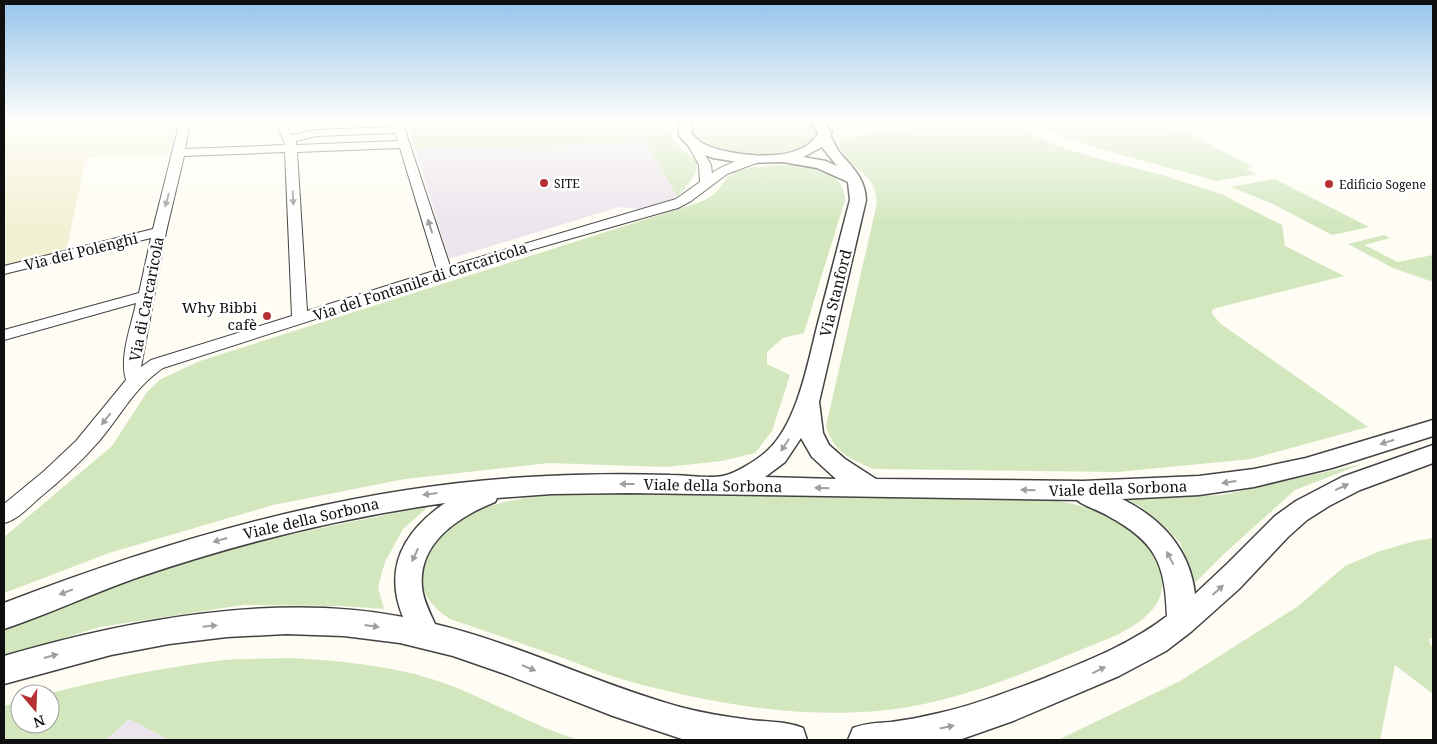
<svg xmlns="http://www.w3.org/2000/svg" width="1437" height="744" font-family="'Noto Serif',serif">
<style>
.industrial{fill:#ece5ed}
.farmland{fill:#f3f1d4}
.green{fill:#d2e7be}
.plaza{fill:#efece1}
.lines{fill:none;stroke-linecap:round;stroke-linejoin:round}
.minor-casing{stroke:#424242;stroke-width:2}
.tertiary-casing{stroke:#424242;stroke-width:3}
.minor{fill:#fff;fill-rule:evenodd}
.tertiary{fill:#fff;fill-rule:evenodd}
.oneway{fill:#9f9f9f}
.poi-dot{fill:#b73033;stroke:#fff;stroke-width:2}
.labels{text-anchor:middle;dominant-baseline:central;stroke-width:5;stroke-linejoin:round;paint-order:stroke}
.far-poi-label{font-size:12px;fill:#0f0f0f;stroke:#fff;text-anchor:start}
.street-label{font-size:15px;fill:#0f0f0f;stroke:#fff}
.poi-label{font-size:15px;fill:#0f0f0f;stroke:#fff;text-anchor:end}
</style>
<rect width="100%" height="100%" fill="#fefcf3"/>
<!-- industrial -->
<path class="industrial" d="M 646,142 L 677,197 L 639,209 L 619,207 L 449,259 L 415,149 Z
M 129,719 L 169,740 L 106,740 Z"/>
<!-- farmland -->
<path class="farmland" d="M 4,121 L 179,121 L 171,154 L 86,158 L 66,251 L 4,265 Z"/>
<!-- green -->
<path class="green" d="M 531,121 L 671,121 C 666,139 684,151 697,161 C 698,176 687,185 677,197 L 646,142 L 415,149 L 407,124 Z
M 701,121 L 809,121 L 815,131 C 808,172 670,153 701,121 Z
M 958,121 L 1009,121 L 1021,128 L 1055,145 L 1096,158 L 1162,175 L 1221,194 L 1282,225 L 1285,246 L 1344,276 L 1216,308 L 1212,310 L 1212,314 L 1221,324 L 1368,427 L 1251,459 L 1118,472 L 874,469 C 850,459 834,453 826,426 L 877,203 C 876,199 876,192 874,188 C 866,168 838,161 839,139 Z
M 1033,121 L 1162,121 L 1178,128 L 1166,130 L 1175,135 L 1188,133 L 1253,167 L 1246,169 L 1256,174 L 1217,181 L 1093,147 L 1059,135 Z
M 784,165 C 808,165 844,168 845,200 L 804,333 L 783,338 L 767,352 L 767,364 L 790,375 L 772,431 L 755,453 L 722,461 L 666,467 L 549,463 L 405,479 L 273,505 L 109,553 L 4,593 L 4,537 L 112,446 L 147,392 L 161,379 L 200,361 L 675,210 C 688,206 705,202 715,193 C 724,185 725,176 737,171 C 752,166 768,166 784,165 Z
M 1275,179 L 1369,227 L 1332,235 L 1273,204 L 1231,187 Z
M 1384,235 L 1390,238 L 1364,245 L 1398,262 L 1433,255 L 1433,282 L 1393,268 L 1348,244 Z
M 1362,464 L 1295,490 L 1225,553 L 1195,583 L 1180,542 L 1140,506 L 1123,499 L 1222,495 Z
M 572,493 L 1052,500 C 1089,505 1128,521 1151,552 C 1164,569 1167,593 1152,610 C 1133,631 1105,640 1080,650 C 1016,677 948,705 878,711 C 795,718 708,703 628,681 C 606,675 585,666 563,658 C 526,645 488,632 450,619 C 433,608 417,591 423,569 C 438,504 517,498 572,493 Z
M 428,507 L 403,529 L 385,562 L 378,587 L 384,609 L 342,606 L 243,605 L 99,627 L 4,657 L 4,630 C 48,612 92,593 138,577 C 232,545 330,525 428,507 Z
M 1433,538 L 1433,637 L 1429,639 L 1430,644 L 1433,648 L 1433,694 L 1395,665 L 1380,740 L 1058,740 L 1180,681 L 1297,607 L 1345,566 L 1380,551 L 1415,541 Z
M 290,658 C 344,661 401,666 452,686 C 495,703 536,727 579,740 L 169,740 L 129,719 L 106,740 L 4,740 L 4,706 L 20,702 L 20,724 L 50,724 L 50,694 L 47,694 C 106,679 164,667 225,660 C 246,658 268,659 290,658 Z"/>
<!-- plaza -->
<path class="plaza" d="M 1197,123 L 1212,130 L 1175,135 L 1165,130 Z"/>
<g class="lines">
<!-- minor casing -->
<g class="minor-casing">
<path id="minor" d="M 180,121 L 190,121 L 185,149 L 285,145 C 284,137 277,130 276,121 L 286,121 L 289,132 L 292,135 L 316,130 L 393,127 L 392,121 L 402,121 L 450,266 L 676,199 L 700,182 L 699,165 L 688,145 L 690,143 L 698,143 L 711,165 L 712,173 C 725,164 740,159 755,155 L 761,159 L 759,162 L 727,174 L 691,201 L 678,208 L 534,249 L 163,368 C 135,387 121,415 100,440 C 81,462 60,481 38,499 C 28,508 17,520 4,523 L 4,504 L 43,472 L 76,441 L 126,380 C 119,357 131,327 136,303 L 4,340 L 4,330 L 139,293 L 151,238 L 4,274 L 4,266 L 153,229 ZM 395,133 L 398,141 L 296,145 L 296,141 L 316,136 ZM 400,148 L 437,270 L 307,311 L 297,152 ZM 285,152 L 292,316 L 151,360 L 141,367 L 166,232 L 184,156 Z"/>
</g>
<!-- tertiary casing -->
<g class="tertiary-casing">
<path id="tertiary" d="M 679,121 L 692,121 L 692,134 C 696,138 700,142 704,144 C 728,156 790,163 811,142 C 814,140 816,136 818,133 L 810,121 L 823,121 L 832,133 L 830,135 C 834,141 836,148 840,153 C 853,168 865,178 866,200 L 819,402 L 823,433 L 829,445 L 845,459 L 876,479 L 1083,481 L 1199,476 L 1254,469 L 1306,458 L 1433,420 L 1433,436 L 1332,468 L 1254,487 L 1199,495 L 1122,499 C 1161,518 1190,549 1195,594 L 1228,563 L 1275,516 L 1296,501 L 1342,477 L 1433,445 L 1433,463 L 1360,490 L 1329,506 L 1307,520 L 1288,537 L 1239,589 L 1192,631 L 1166,651 L 1119,676 L 1013,721 L 959,740 L 848,740 L 853,728 C 866,723 877,723 891,722 C 907,720 923,717 939,713 C 975,705 1010,691 1045,678 C 1087,661 1131,644 1167,616 C 1165,563 1156,542 1108,516 C 1099,510 1085,507 1077,500 L 629,493 L 552,494 L 497,498 L 495,502 C 458,517 418,543 422,587 C 423,600 430,613 435,624 C 519,644 597,684 680,707 C 703,713 727,717 751,720 C 768,722 786,721 803,728 L 807,740 L 685,740 L 613,716 L 505,674 L 453,656 L 400,643 L 344,636 L 286,634 L 227,637 L 169,644 L 111,655 L 4,684 L 4,656 C 126,620 276,592 403,617 C 383,568 404,531 445,503 C 340,518 239,543 139,577 C 93,593 49,614 4,629 L 4,603 C 179,536 359,484 548,476 C 589,474 629,474 670,475 C 687,475 706,479 723,476 C 735,474 759,459 768,450 C 798,422 808,361 818,323 C 829,282 839,241 850,200 L 848,182 L 817,168 L 783,162 L 744,163 L 713,158 L 692,150 L 681,138 L 679,135 ZM 822,147 L 837,166 L 826,161 L 803,157 ZM 801,438 L 812,457 L 836,479 L 765,477 L 785,462 Z"/>
</g>
<!-- minor -->
<use href="#minor" class="minor"/>
<!-- tertiary -->
<use href="#tertiary" class="tertiary"/>
</g>
<!-- one-way arrows -->
<defs><path id="oneway-solid" d="M-6-.8H1V-3.2L6.5 0L1 3.2V.8H-6Z" transform="scale(1.25)"/></defs>
<g class="oneway">
<use href="#oneway-solid" transform="translate(293 198) rotate(87)"/>
<use href="#oneway-solid" transform="translate(167 200) rotate(105)"/>
<use href="#oneway-solid" transform="translate(430 226) rotate(-107)"/>
<use href="#oneway-solid" transform="translate(106 419) rotate(128)"/>
<use href="#oneway-solid" transform="translate(1387 442) rotate(163)"/>
<use href="#oneway-solid" transform="translate(785 445) rotate(123)"/>
<use href="#oneway-solid" transform="translate(1229 482) rotate(172)"/>
<use href="#oneway-solid" transform="translate(627 484) rotate(-180)"/>
<use href="#oneway-solid" transform="translate(1342 487) rotate(-25)"/>
<use href="#oneway-solid" transform="translate(822 488) rotate(-179)"/>
<use href="#oneway-solid" transform="translate(1028 490) rotate(-179)"/>
<use href="#oneway-solid" transform="translate(430 494) rotate(173)"/>
<use href="#oneway-solid" transform="translate(220 540) rotate(164)"/>
<use href="#oneway-solid" transform="translate(415 555) rotate(115)"/>
<use href="#oneway-solid" transform="translate(1170 558) rotate(-118)"/>
<use href="#oneway-solid" transform="translate(1218 590) rotate(-42)"/>
<use href="#oneway-solid" transform="translate(66 592) rotate(159)"/>
<use href="#oneway-solid" transform="translate(210 626) rotate(-6)"/>
<use href="#oneway-solid" transform="translate(372 626) rotate(8)"/>
<use href="#oneway-solid" transform="translate(51 656) rotate(-15)"/>
<use href="#oneway-solid" transform="translate(529 668) rotate(22)"/>
<use href="#oneway-solid" transform="translate(1099 670) rotate(-26)"/>
<use href="#oneway-solid" transform="translate(947 727) rotate(-12)"/>
</g>
<!-- sky -->
<linearGradient id="sky" x2="0" y2="1"><stop stop-color="#95c4ec"/><stop offset="0.54" stop-color="#fffefa"/><stop offset="1" stop-color="#fffefa" stop-opacity="0"/></linearGradient>
<rect width="1437" height="225" fill="url(#sky)"/>
<!-- markers -->
<g class="poi-dot">
<circle cx="544" cy="183" r="5"/>
<circle cx="1329" cy="184" r="5"/>
<circle cx="267" cy="316" r="5"/>
</g>
<g class="labels">
<!-- far-poi labels -->
<g class="far-poi-label">
<text x="554" y="183">SITE</text>
<text x="1339" y="184">Edificio Sogene</text>
</g>
<!-- street labels -->
<g class="street-label">
<text transform="translate(81 251) rotate(-14)">Via dei Polenghi</text>
<text transform="translate(420 281) rotate(-18)">Via del Fontanile di Carcaricola</text>
<text transform="translate(835 293) rotate(-76)">Via Stanford</text>
<text transform="translate(146 299) rotate(-79)">Via di Carcaricola</text>
<text transform="translate(713 485) rotate(1)">Viale della Sorbona</text>
<text transform="translate(1118 488) rotate(-2)">Viale della Sorbona</text>
<text transform="translate(311 518) rotate(-13)">Viale della Sorbona</text>
</g>
<!-- poi labels -->
<g class="poi-label">
<text x="257" y="307">Why Bibbi<tspan x="257" dy="17">cafè</tspan></text>
</g>
</g>
<!-- border -->
<rect width="1437" height="744" fill="none" stroke="#0f0f0f" stroke-width="10"/>
<!-- north arrow -->
<g transform="translate(35 709) rotate(161)"><circle r="24" fill="#ffffff" stroke="#9f9f9f"/>
<path d="M0-4L9 19L0 12L-9 19Z" fill="#b73033"/>
<text y="-8" font-size="14" font-weight="bold" text-anchor="middle" fill="#0f0f0f">N</text>
</g>
</svg>
